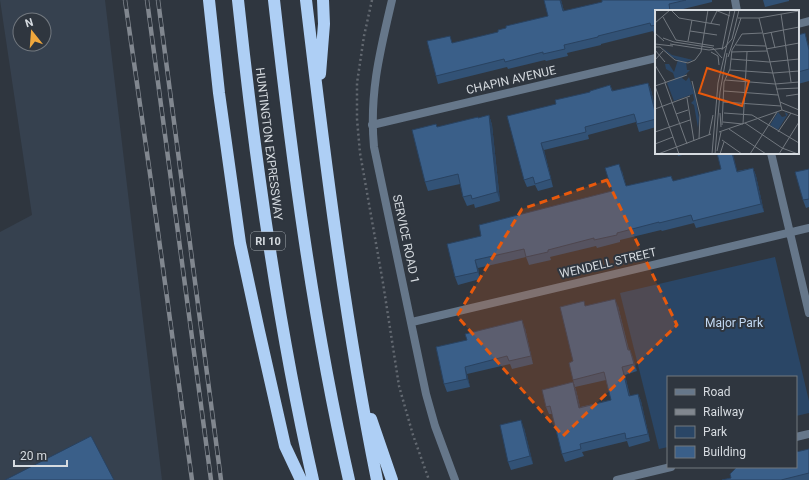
<svg xmlns="http://www.w3.org/2000/svg" width="809" height="480" font-family="Roboto,sans-serif">
<style>
.built{fill:#36414f;fill-rule:evenodd}
.green{fill:#2a4666}
.lines{fill:none;stroke-linecap:round;stroke-linejoin:round}
.path{stroke:#636971;stroke-width:2.5;stroke-dasharray:2 3;stroke-linecap:butt}
.street{stroke:#66778a;stroke-width:8}
.highway{stroke:#aecff5;stroke-width:12}
.rail-casing{stroke:#81878f;stroke-width:4.5}
.rail{stroke:#2f363f;stroke-width:3;stroke-dasharray:9;stroke-linecap:butt}
.wall{fill:#325276}
.shaded-wall{fill:#294260}
.building{fill:#3a5f89;stroke:#294260}
.marked{fill:#e8590c;fill-opacity:0.2;stroke:#e8590c;stroke-width:3;stroke-dasharray:8 5;stroke-linejoin:round}
.labels{text-anchor:middle;dominant-baseline:central;stroke-width:4;stroke-linejoin:round;paint-order:stroke}
.shield{fill:#2f363f;stroke:#a4aab0;stroke-width:1}
.shield-label{font-size:11px;font-weight:bold;fill:#d6dbe0}
.street-label{font-size:12px;fill:#d6dbe0;stroke:#2f363f}
.park-label{font-size:12px;fill:#c2d9f3;stroke:#2f363f}
.inset-road{fill:none;stroke:#72787f;stroke-width:1}
.view{fill:#e8590c;fill-opacity:0.15;stroke:#e8590c;stroke-width:2}
.inset-edge{fill:none;stroke:#d6dbe0;stroke-width:2}
</style>
<rect width="100%" height="100%" fill="#2f363f"/>
<!-- built -->
<path class="built" d="M 0,0 L 105,0 L 162,480 L 0,480 L 0,232 L 32,215 ZM 20,20 L 44,20 L 44,44 L 20,44 Z"/>
<!-- green -->
<path class="green" d="M 775,257 L 809,401 L 809,413 L 796,416 L 796,377 L 668,377 L 668,447 L 659,449 L 620,293 Z"/>
<g class="lines">
<!-- path -->
<path class="path" d="M 372,0 L 364,36 L 357,83 L 357,119 L 360,153 L 383,283 L 399,386 L 413,435 L 429,480"/>
<!-- street -->
<path class="street" d="M 392,0 C 380,51 369,94 374,147 L 426,394 L 435,426 L 455,480
M 735,0 L 737,11
M 798,24 L 809,21
M 372,125 L 656,58
M 771,153 L 809,313
M 412,322 L 809,228
M 796,437 L 809,434
M 617,480 L 671,467"/>
<!-- highway -->
<path class="highway" d="M 209,0 L 219,93 L 240,243 L 259,331 L 285,446 L 301,480
M 238,0 C 255,161 277,322 313,480
M 274,0 C 292,161 313,322 349,480
M 306,0 C 325,161 345,321 377,480
M 320,74 L 324,24 L 323,0
M 371,419 L 392,480"/>
<!-- rail casing -->
<g class="rail-casing">
<path id="rail" d="M 125,0 L 151,181 L 192,480
M 147,0 L 211,480
M 158,0 L 221,480"/>
</g>
<!-- rail -->
<use href="#rail" class="rail"/>
</g>
<!-- wall -->
<path class="wall" d="M 544,0 L 561,0 L 564,11 L 602,2 L 602,0 L 712,0 L 712,2 L 675,11 L 656,11 L 656,33 L 654,33 L 653,31 L 601,44 L 601,45 L 567,53 L 568,56 L 546,61 L 545,60 L 508,69 L 507,67 L 438,84 L 436,76 L 453,43 L 498,32 L 506,28 L 548,16 Z
M 763,0 L 789,0 L 789,1 L 765,7 Z
M 798,35 L 809,46 L 809,81 L 798,84 Z
M 648,83 L 651,90 L 656,112 L 656,127 L 639,132 L 636,122 L 588,135 L 589,139 L 544,150 L 553,187 L 538,191 L 535,185 L 527,187 L 524,180 L 556,104 L 590,92 L 610,85 L 613,91 Z
M 489,115 L 492,125 L 500,201 L 475,208 L 474,204 L 467,206 L 463,197 L 460,184 L 428,191 L 425,182 L 437,127 L 478,118 Z
M 677,153 L 691,153 L 678,156 Z
M 753,168 L 756,176 L 764,212 L 696,228 L 694,223 L 662,231 L 661,230 L 620,240 L 620,242 L 597,248 L 596,246 L 550,257 L 551,260 L 529,265 L 526,257 L 478,268 L 480,279 L 458,285 L 455,277 L 481,236 L 612,191 L 622,171 L 626,186 L 671,176 L 673,181 L 737,171 Z
M 809,169 L 809,207 L 806,208 L 803,200 Z
M 585,306 L 618,306 L 629,350 L 630,350 L 637,371 L 625,375 L 630,396 L 638,394 L 641,401 L 650,441 L 629,447 L 627,441 L 582,452 L 584,456 L 565,462 L 562,454 L 552,414 L 549,414 L 546,407 L 573,382 L 576,390 L 580,407 L 611,400 L 606,380 L 575,387 L 573,380 L 573,361 Z
M 525,328 L 533,364 L 512,369 L 510,364 L 467,374 L 470,387 L 447,392 L 444,384 L 436,347 Z
M 524,428 L 533,464 L 511,470 L 508,462 Z
M 809,449 L 809,480 L 722,480 L 731,478 Z"/>
<!-- shaded-wall -->
<path class="shaded-wall" d="M 560,0 L 561,0 L 566,19 L 563,11 Z
M 805,33 L 809,46 L 809,50 Z
M 648,83 L 651,90 L 656,112 L 656,116 Z
M 489,115 L 492,125 L 500,201 L 497,192 Z
M 541,143 L 544,150 L 553,187 L 551,179 Z
M 732,153 L 733,153 L 739,179 L 737,172 Z
M 753,168 L 756,176 L 764,212 L 761,204 Z
M 475,260 L 478,268 L 480,279 L 478,272 Z
M 615,299 L 618,306 L 630,358 L 628,350 Z
M 522,320 L 525,328 L 533,364 Z
M 630,350 L 633,357 L 637,371 L 634,364 Z
M 465,367 L 467,374 L 470,387 L 467,379 Z
M 622,367 L 625,375 L 631,404 L 629,396 Z
M 573,382 L 576,390 L 582,415 L 579,408 Z
M 638,394 L 641,401 L 650,441 L 648,434 Z
M 521,420 L 524,428 L 533,464 L 530,456 Z"/>
<!-- building -->
<path class="building" d="M 544,0 L 560,0 L 563,11 L 602,2 L 602,0 L 686,0 L 669,4 L 670,11 L 656,11 L 656,25 L 651,26 L 650,23 L 598,36 L 598,37 L 564,45 L 565,49 L 543,54 L 543,52 L 505,62 L 504,59 L 436,76 L 427,41 L 450,36 L 452,43 L 498,32 L 498,30 L 506,28 L 506,26 L 548,16 Z
M 805,33 L 809,50 L 809,69 L 798,72 L 798,35 Z
M 648,83 L 656,116 L 656,119 L 637,124 L 634,114 L 585,127 L 586,132 L 541,143 L 551,179 L 535,184 L 533,177 L 524,180 L 507,116 L 556,104 L 555,100 L 590,92 L 590,91 L 610,85 L 612,91 Z
M 489,115 L 497,192 L 472,199 L 471,195 L 463,197 L 458,174 L 425,182 L 412,130 L 436,124 L 437,127 L 478,117 L 478,118 Z
M 717,153 L 732,153 L 737,172 L 753,168 L 761,204 L 693,221 L 691,215 L 659,223 L 659,222 L 617,233 L 617,235 L 594,240 L 594,238 L 548,250 L 548,252 L 526,257 L 524,249 L 475,260 L 478,272 L 455,277 L 447,244 L 481,236 L 479,225 L 612,191 L 605,168 L 619,164 L 626,186 L 671,176 L 673,181 L 721,169 Z
M 809,169 L 809,199 L 803,200 L 795,172 Z
M 615,299 L 628,350 L 630,350 L 634,364 L 622,367 L 629,396 L 638,394 L 648,434 L 626,439 L 625,433 L 580,444 L 581,449 L 562,454 L 550,406 L 546,407 L 542,390 L 573,382 L 579,408 L 611,400 L 604,372 L 573,380 L 569,363 L 573,361 L 560,307 L 584,301 L 585,306 Z
M 522,320 L 531,356 L 509,361 L 507,356 L 465,367 L 467,379 L 444,384 L 436,347 L 467,340 L 465,334 Z
M 521,420 L 530,456 L 508,462 L 500,425 Z
M 91,436 L 114,480 L 5,480 Z
M 809,449 L 809,473 L 781,480 L 722,480 L 731,478 L 730,474 L 737,467 L 796,467 L 796,452 Z"/>
<!-- marked area -->
<path class="marked" d="M 607,180 L 677,325 L 563,436 L 457,316 L 522,209 Z"/>
<g class="labels">
<!-- shield labels -->
<rect class="shield" x="251" y="232" width="34" height="18" rx="3"/>
<g class="shield-label">
<text x="268" y="241">RI 10</text>
</g>
<!-- street labels -->
<g class="street-label">
<text transform="translate(511 80) rotate(-13)">CHAPIN AVENUE</text>
<text transform="translate(269 144) rotate(83)">HUNTINGTON EXPRESSWAY</text>
<text transform="translate(406 239) rotate(78)">SERVICE ROAD 1</text>
<text transform="translate(608 263) rotate(-13)">WENDELL STREET</text>
</g>
<!-- park labels -->
<g class="park-label">
<text x="734" y="323">Major Park</text>
</g>
</g>
<!-- overview -->
<g transform="translate(655 10)">
<rect width="144" height="144" fill="#2f363f"/>
<path d="M 8,38 L 17,45 L 38,50 L 31,52 L 32,60 L 35,60 L 27,68 L 31,71 L 34,67 L 40,85 L 44,108 L 43,118 L 39,95 L 36,93 L 39,90 L 38,84 L 19,91 L 12,73 L 20,69 L 18,63 L 11,59 L 10,54 L 14,54 L 19,62 L 23,50 L 17,47 ZM 123,102 L 127,107 L 131,106 L 130,102 L 133,104 L 123,120 L 115,115 Z" fill="#2a4666"/>
<path class="inset-road" d="M 16,0 L 24,8 L 65,15M 60,0 L 75,6M 126,4 L 136,72M 8,7 L 21,30 L 59,36M 83,8 L 104,8 L 144,1M 104,8 L 127,100M 0,13 L 15,0M 56,13 L 62,1M 35,21 L 62,25M 116,22 L 120,38M 0,23 L 9,31M 108,24 L 144,17M 8,28 L 19,32 L 58,38 L 67,48M 33,31 L 37,10M 0,34 L 18,36M 15,34 L 54,40 L 69,38 L 77,29 L 84,0M 81,35 L 111,36M 0,37 L 5,37 L 20,50 L 33,53 L 40,50 L 46,42 L 53,0M 111,39 L 144,33M 0,40 L 10,52M 67,40 L 75,0M 56,42 L 63,46 L 64,55M 76,42 L 112,41M 73,47 L 86,8M 76,49 L 114,52 L 144,49M 0,50 L 8,41M 0,55 L 11,73M 75,60 L 118,63 L 144,61M 70,70 L 120,74 L 144,72M 37,71 L 45,105 L 44,129M 10,73 L 32,134M 0,76 L 24,144M 0,76 L 32,65M 121,79 L 144,78M 69,81 L 123,85M 131,86 L 144,84M 32,88 L 39,131M 68,92 L 126,96M 125,92 L 144,100M 0,99 L 35,86M 65,103 L 66,117M 69,103 L 97,105 L 144,133M 21,104 L 33,100M 68,112 L 88,114 L 92,42M 90,113 L 127,138 L 143,144M 67,115 L 69,72 L 75,59 L 77,40 L 87,24 L 107,23M 74,119 L 111,144M 0,122 L 35,110M 64,122 L 127,100 L 144,106M 123,122 L 136,103M 54,125 L 58,105M 67,130 L 87,144M 0,134 L 18,127M 62,141 L 66,122M 3,144 L 56,124M 57,144 L 63,73 L 80,0M 60,144 L 65,82 L 72,43M 65,144 L 69,132M 95,144 L 122,102M 124,144 L 144,112"/>
<path class="view" d="M 52,58 L 94,71 L 87,96 L 44,83 Z"/>
<rect width="144" height="144" class="inset-edge"/>
</g>
<!-- legend -->
<rect x="667" y="376" width="130" height="92" fill="#2f363f" stroke="#72787f"/>
<rect x="675" y="389" width="20" height="6" fill="#66778a" stroke="#72787f"/>
<text x="703" y="396" font-size="12" fill="#d6dbe0">Road</text>
<rect x="675" y="409" width="20" height="6" fill="#81878f" stroke="#72787f"/>
<text x="703" y="416" font-size="12" fill="#d6dbe0">Railway</text>
<rect x="675" y="426" width="20" height="12" fill="#2a4666" stroke="#72787f"/>
<text x="703" y="436" font-size="12" fill="#d6dbe0">Park</text>
<rect x="675" y="446" width="20" height="12" fill="#3a5f89" stroke="#72787f"/>
<text x="703" y="456" font-size="12" fill="#d6dbe0">Building</text>
<!-- north arrow -->
<g transform="translate(32 32) rotate(343)"><circle r="19" fill="#2f363f" stroke="#72787f"/>
<path d="M0-3L7 15L0 10L-7 15Z" fill="#efa73d"/>
<text y="-6" font-size="11" font-weight="bold" text-anchor="middle" fill="#d6dbe0">N</text>
</g>
<!-- scale -->
<path d="M14 460v6h53v-6" fill="none" stroke="#d6dbe0" stroke-width="2"/>
<text x="20" y="460" font-size="12" fill="#d6dbe0" stroke="#2f363f" stroke-width="3" paint-order="stroke">20 m</text>
</svg>
